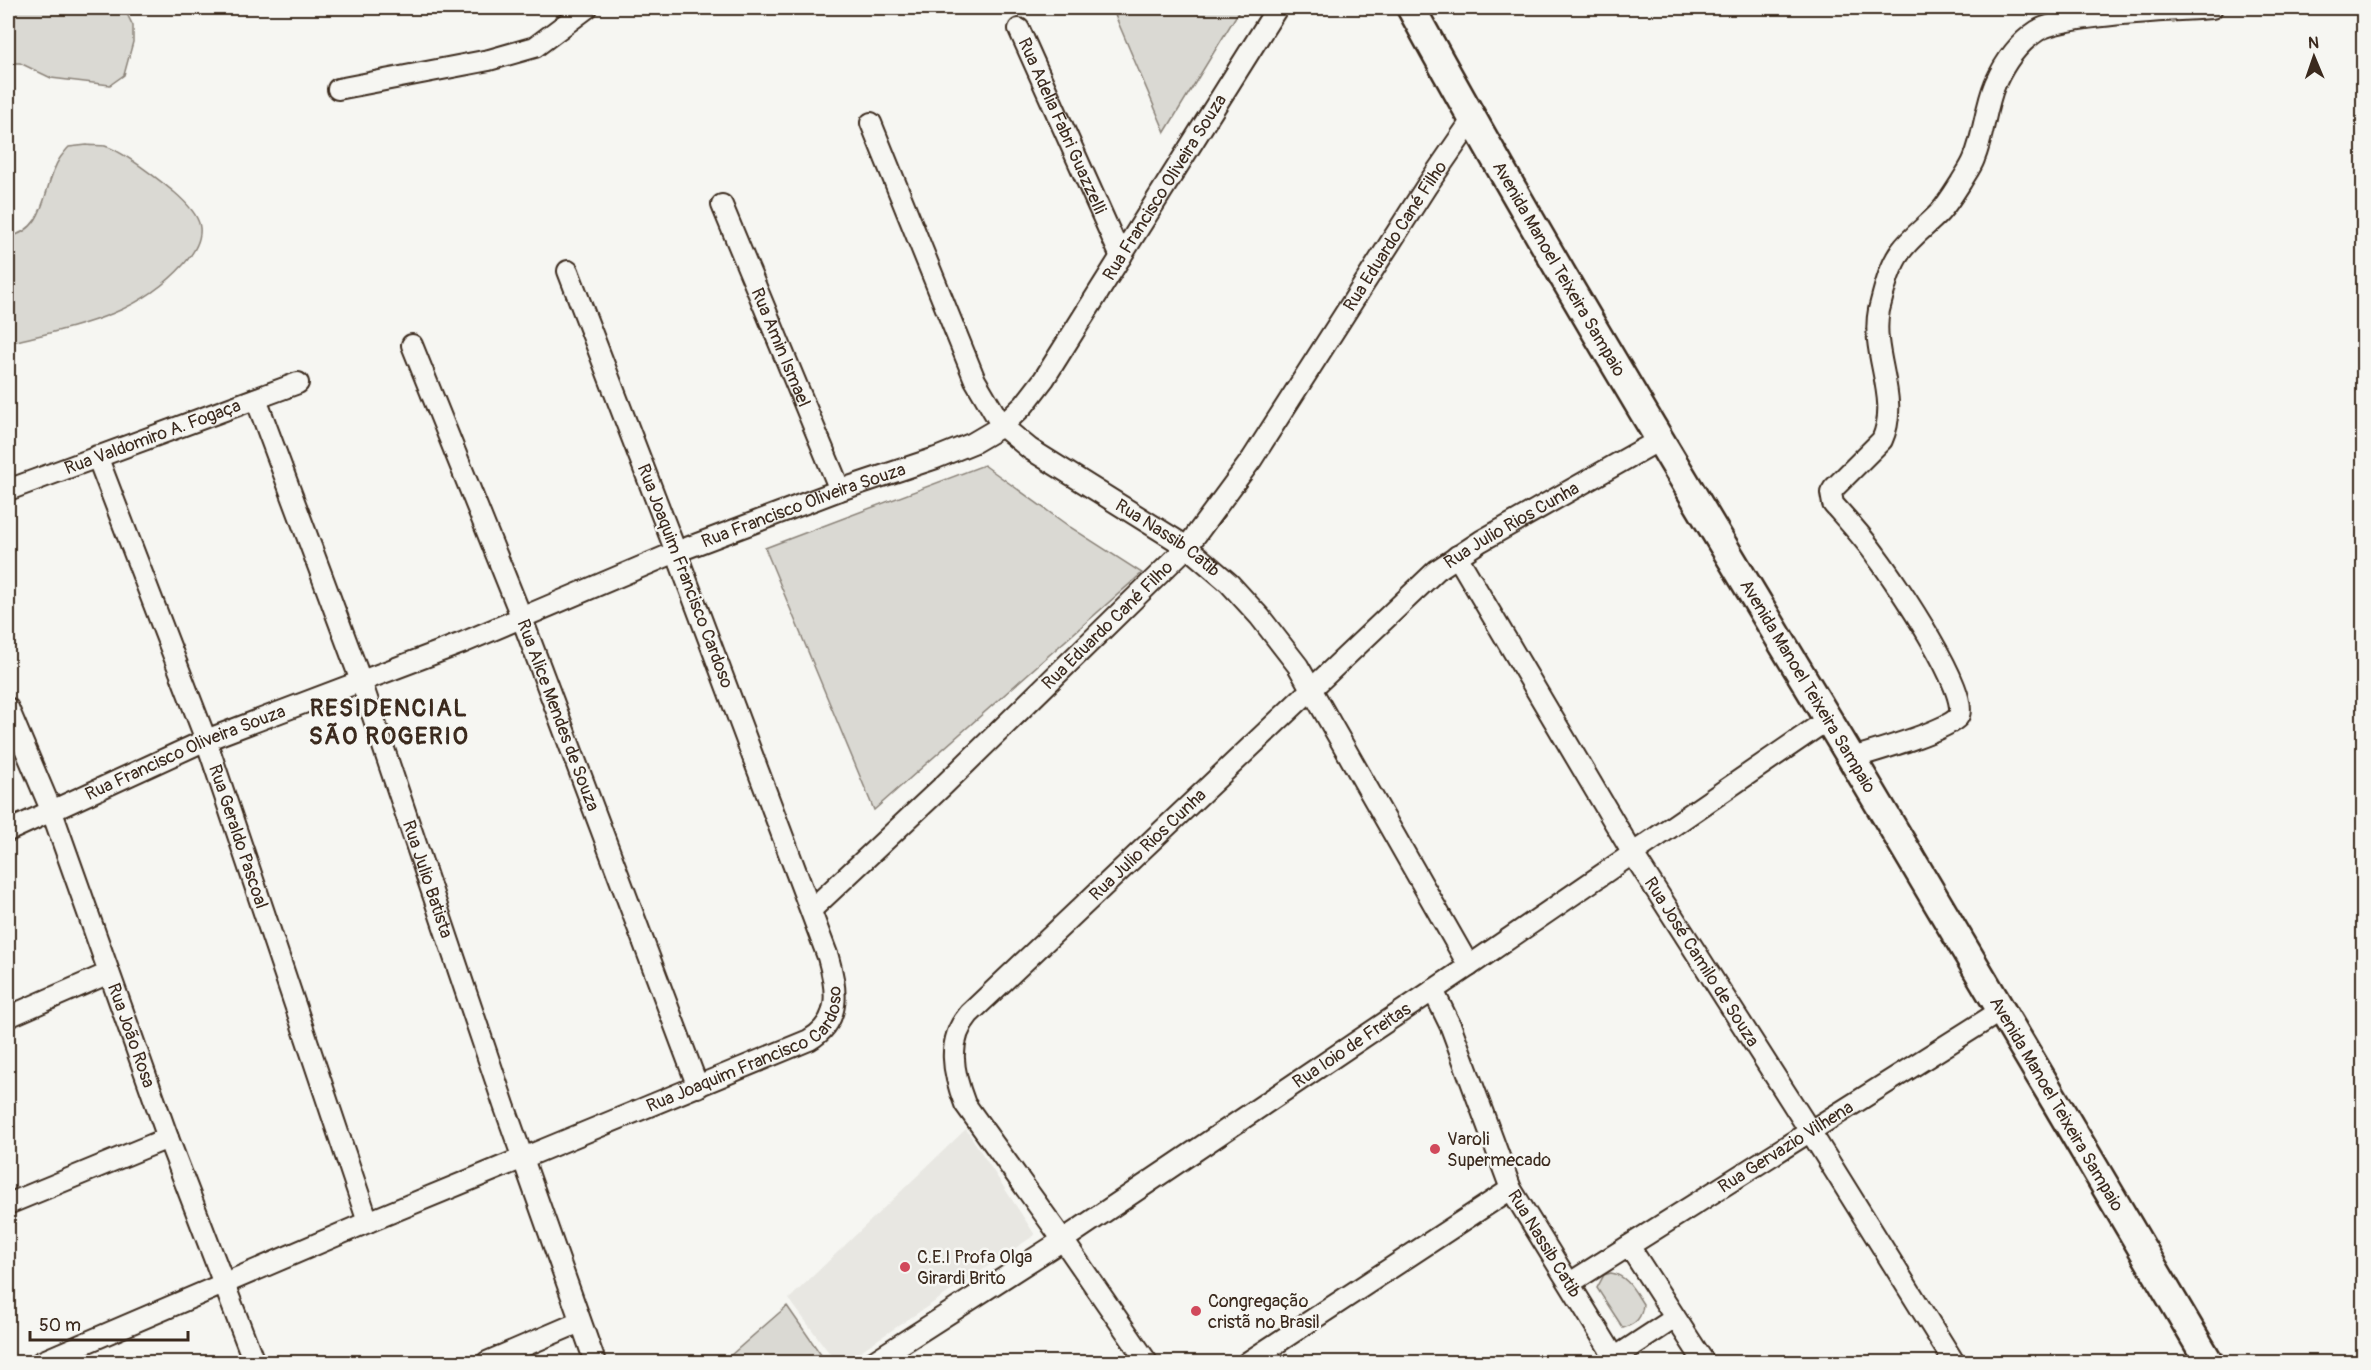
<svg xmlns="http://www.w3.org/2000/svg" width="2371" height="1370" font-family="Pangolin,sans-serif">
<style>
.built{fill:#e8e7e2}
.green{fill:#dad9d3;stroke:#8a8278;stroke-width:1.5}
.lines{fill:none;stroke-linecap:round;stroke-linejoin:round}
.street-casing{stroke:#3b2a1e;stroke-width:24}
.secondary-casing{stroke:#3b2a1e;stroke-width:32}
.street{stroke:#f6f6f2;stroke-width:20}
.secondary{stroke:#f6f6f2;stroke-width:27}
.poi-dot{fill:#d1495b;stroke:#f6f6f2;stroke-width:2}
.labels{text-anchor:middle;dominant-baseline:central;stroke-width:5;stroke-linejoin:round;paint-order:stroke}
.street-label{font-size:18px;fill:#3b2a1e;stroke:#f6f6f2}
.poi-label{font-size:18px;fill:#3b2a1e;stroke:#f6f6f2;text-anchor:start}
.district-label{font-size:24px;font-weight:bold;letter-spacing:1.5px;fill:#3b2a1e;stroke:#f6f6f2}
</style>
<rect width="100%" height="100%" fill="#f6f6f2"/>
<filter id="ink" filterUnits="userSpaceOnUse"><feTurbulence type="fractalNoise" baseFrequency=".0167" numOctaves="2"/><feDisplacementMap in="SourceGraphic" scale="12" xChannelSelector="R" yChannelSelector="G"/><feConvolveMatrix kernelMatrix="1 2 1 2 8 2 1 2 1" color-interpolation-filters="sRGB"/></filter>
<g filter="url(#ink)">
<!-- built -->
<path class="built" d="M 966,1129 L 1035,1235 L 844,1362 L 836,1362 L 789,1299 Z"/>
<!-- green -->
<path class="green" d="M 8,8 L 121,8 L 125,10 L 133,26 L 133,42 L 124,75 L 110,85 L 51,78 L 20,63 L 8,63 Z
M 1112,8 L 1241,8 L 1165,132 Z
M 87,145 C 92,146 100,145 105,146 C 125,152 158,179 174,192 C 202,216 211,233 184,264 C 137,317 73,327 8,343 L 8,237 C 49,230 42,184 60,158 C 63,154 66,150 69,147 Z
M 984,465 L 1070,527 L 1142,573 L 874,810 L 765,548 Z
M 1611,1273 C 1627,1275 1635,1292 1643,1304 C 1642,1318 1636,1324 1623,1328 L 1597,1288 L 1604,1275 Z
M 787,1306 L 826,1362 L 723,1362 Z"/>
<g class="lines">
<!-- street casing -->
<g class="street-casing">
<g id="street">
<path id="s1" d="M 1019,29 L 1121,257"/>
<path d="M 338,89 L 489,60 L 535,47 L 587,8"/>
<path id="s2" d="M 871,123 L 975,380 L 1002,426 L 1030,449 L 1187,547 L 1229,583 L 1260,617 L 1298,666 L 1469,966"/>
<path id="s3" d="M 722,205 L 840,490"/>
<path id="s4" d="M 412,345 L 521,616 L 698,1087"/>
<path id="s5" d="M 256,399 L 361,681 L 504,1105 L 595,1362"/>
<path id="s6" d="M 97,456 L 206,740 L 368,1222"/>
<path id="s7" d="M 8,490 L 298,383"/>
<path id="s8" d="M 1457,556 L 1633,854 L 1810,1131 L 1954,1362"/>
<path id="s9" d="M 8,708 L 52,812 L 168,1138 L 254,1362"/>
<path d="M 1852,758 C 1872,752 1946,731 1958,717 C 1974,697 1893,578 1877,557 C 1864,538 1848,521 1833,504 L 1831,493 L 1834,488 L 1882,440 C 1901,398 1870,354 1879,310 C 1884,291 1889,267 1901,251 C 1912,236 1927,226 1940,212 C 1948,203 1954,193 1961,182 C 1965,175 1971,167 1974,159 C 1984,135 1985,108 1995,84 C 2004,64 2017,44 2037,31 C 2063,14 2175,11 2212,8"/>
<path id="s10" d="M 8,831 L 206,740 L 462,643 L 676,552 L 840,490 L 936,458 L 973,443 L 1002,426 L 1024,405 L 1044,379 L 1277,8"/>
<path id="s11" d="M 811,910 L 943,786 L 1187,547 L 1252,459 L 1426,187 L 1472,120"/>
<path id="s12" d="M 1433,990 L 1451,1027 L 1511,1189 L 1615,1358"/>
<path d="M 8,1017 L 109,973"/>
<path d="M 8,1204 L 168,1138"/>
<path d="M 1629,1246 L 1704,1362"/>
<path id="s13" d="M 1570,1283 L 2002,1010"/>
<path id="s14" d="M 41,1362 L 368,1222 L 809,1040 C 842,1021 837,989 828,957 L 676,552 L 568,271"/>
<path d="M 487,1362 L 580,1322"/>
<path id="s15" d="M 873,1362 L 1063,1240 L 1469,966 L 1827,720"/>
<path id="s16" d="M 1147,1362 L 1063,1240 L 965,1104 C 953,1073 946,1041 969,1014 L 1437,570 L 1481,541 L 1661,439"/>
<path d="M 1248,1362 L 1511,1189"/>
<path d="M 1608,1362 L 1675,1318"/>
</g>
</g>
<!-- secondary casing -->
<g class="secondary-casing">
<g id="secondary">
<path id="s17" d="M 1411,8 C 1551,264 1704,513 1855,764 C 1974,962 2091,1163 2209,1362"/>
</g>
</g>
<!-- street -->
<use href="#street" class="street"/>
<!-- secondary -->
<use href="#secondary" class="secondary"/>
</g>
</g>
<!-- markers -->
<g class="poi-dot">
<circle cx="1435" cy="1149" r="6"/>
<circle cx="905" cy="1267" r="6"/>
<circle cx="1196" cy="1311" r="6"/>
</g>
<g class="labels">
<!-- street labels -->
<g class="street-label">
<text stroke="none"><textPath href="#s1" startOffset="106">Rua Adelia Fabri Guazzelli</textPath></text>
<text stroke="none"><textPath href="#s10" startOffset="1364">Rua Francisco Oliveira Souza</textPath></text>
<text stroke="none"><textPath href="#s11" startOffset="897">Rua Eduardo Cané Filho</textPath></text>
<text stroke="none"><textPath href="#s17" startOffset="300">Avenida Manoel Teixeira Sampaio</textPath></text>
<text stroke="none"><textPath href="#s3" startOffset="154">Rua Amin Ismael</textPath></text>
<text stroke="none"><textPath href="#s7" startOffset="154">Rua Valdomiro A. Fogaça</textPath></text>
<text stroke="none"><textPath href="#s10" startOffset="860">Rua Francisco Oliveira Souza</textPath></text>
<text stroke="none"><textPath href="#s16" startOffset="1143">Rua Julio Rios Cunha</textPath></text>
<text stroke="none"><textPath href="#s2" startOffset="531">Rua Nassib Catib</textPath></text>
<text transform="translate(685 576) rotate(69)">Rua Joaquim Francisco Cardoso</text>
<text stroke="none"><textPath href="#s11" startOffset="411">Rua Eduardo Cané Filho</textPath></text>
<text stroke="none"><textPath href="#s17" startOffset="786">Avenida Manoel Teixeira Sampaio</textPath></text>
<text stroke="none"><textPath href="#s4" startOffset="398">Rua Alice Mendes de Souza</textPath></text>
<text stroke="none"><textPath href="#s10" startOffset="194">Rua Francisco Oliveira Souza</textPath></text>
<text stroke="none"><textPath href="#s6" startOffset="406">Rua Geraldo Pascoal</textPath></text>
<text stroke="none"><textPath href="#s16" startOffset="657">Rua Julio Rios Cunha</textPath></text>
<text stroke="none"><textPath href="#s5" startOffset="510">Rua Julio Batista</textPath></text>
<text stroke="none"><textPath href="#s8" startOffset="474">Rua José Camilo de Souza</textPath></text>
<text stroke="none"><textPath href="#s9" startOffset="350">Rua João Rosa</textPath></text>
<text stroke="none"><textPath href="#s14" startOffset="777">Rua Joaquim Francisco Cardoso</textPath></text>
<text stroke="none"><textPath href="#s15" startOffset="574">Rua Ioio de Freitas</textPath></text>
<text stroke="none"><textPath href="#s17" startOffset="1272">Avenida Manoel Teixeira Sampaio</textPath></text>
<text stroke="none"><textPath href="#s13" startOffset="255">Rua Gervazio Vilhena</textPath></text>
<text stroke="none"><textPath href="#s12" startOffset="278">Rua Nassib Catib</textPath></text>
</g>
<!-- poi labels -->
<g class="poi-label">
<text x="1447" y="1139">Varoli<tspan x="1447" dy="21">Supermecado</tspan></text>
<text x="917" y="1257">C.E.I Profª Olga<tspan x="917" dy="21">Girardi Brito</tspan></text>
<text x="1208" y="1301">Congregação<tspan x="1208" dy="21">cristã no Brasil</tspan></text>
</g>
<!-- district labels -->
<g class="district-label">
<text x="389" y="708">RESIDENCIAL<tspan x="389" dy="28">SÃO ROGERIO</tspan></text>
</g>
</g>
<!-- margin -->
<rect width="2371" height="1370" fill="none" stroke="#f6f6f2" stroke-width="30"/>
<rect x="15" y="15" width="2341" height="1340" fill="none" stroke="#3b2a1e" stroke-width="2" filter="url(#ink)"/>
<!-- north arrow -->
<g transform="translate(2314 57) rotate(358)" stroke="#f6f6f2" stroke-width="4.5" paint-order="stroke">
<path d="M0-4.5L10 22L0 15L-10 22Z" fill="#3b2a1e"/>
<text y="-9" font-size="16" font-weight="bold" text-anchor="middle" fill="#3b2a1e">N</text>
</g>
<!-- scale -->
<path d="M30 1331v9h158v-9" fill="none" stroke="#3b2a1e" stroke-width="3"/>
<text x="39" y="1331" font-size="18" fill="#3b2a1e" stroke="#f6f6f2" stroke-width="4.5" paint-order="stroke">50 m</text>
</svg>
